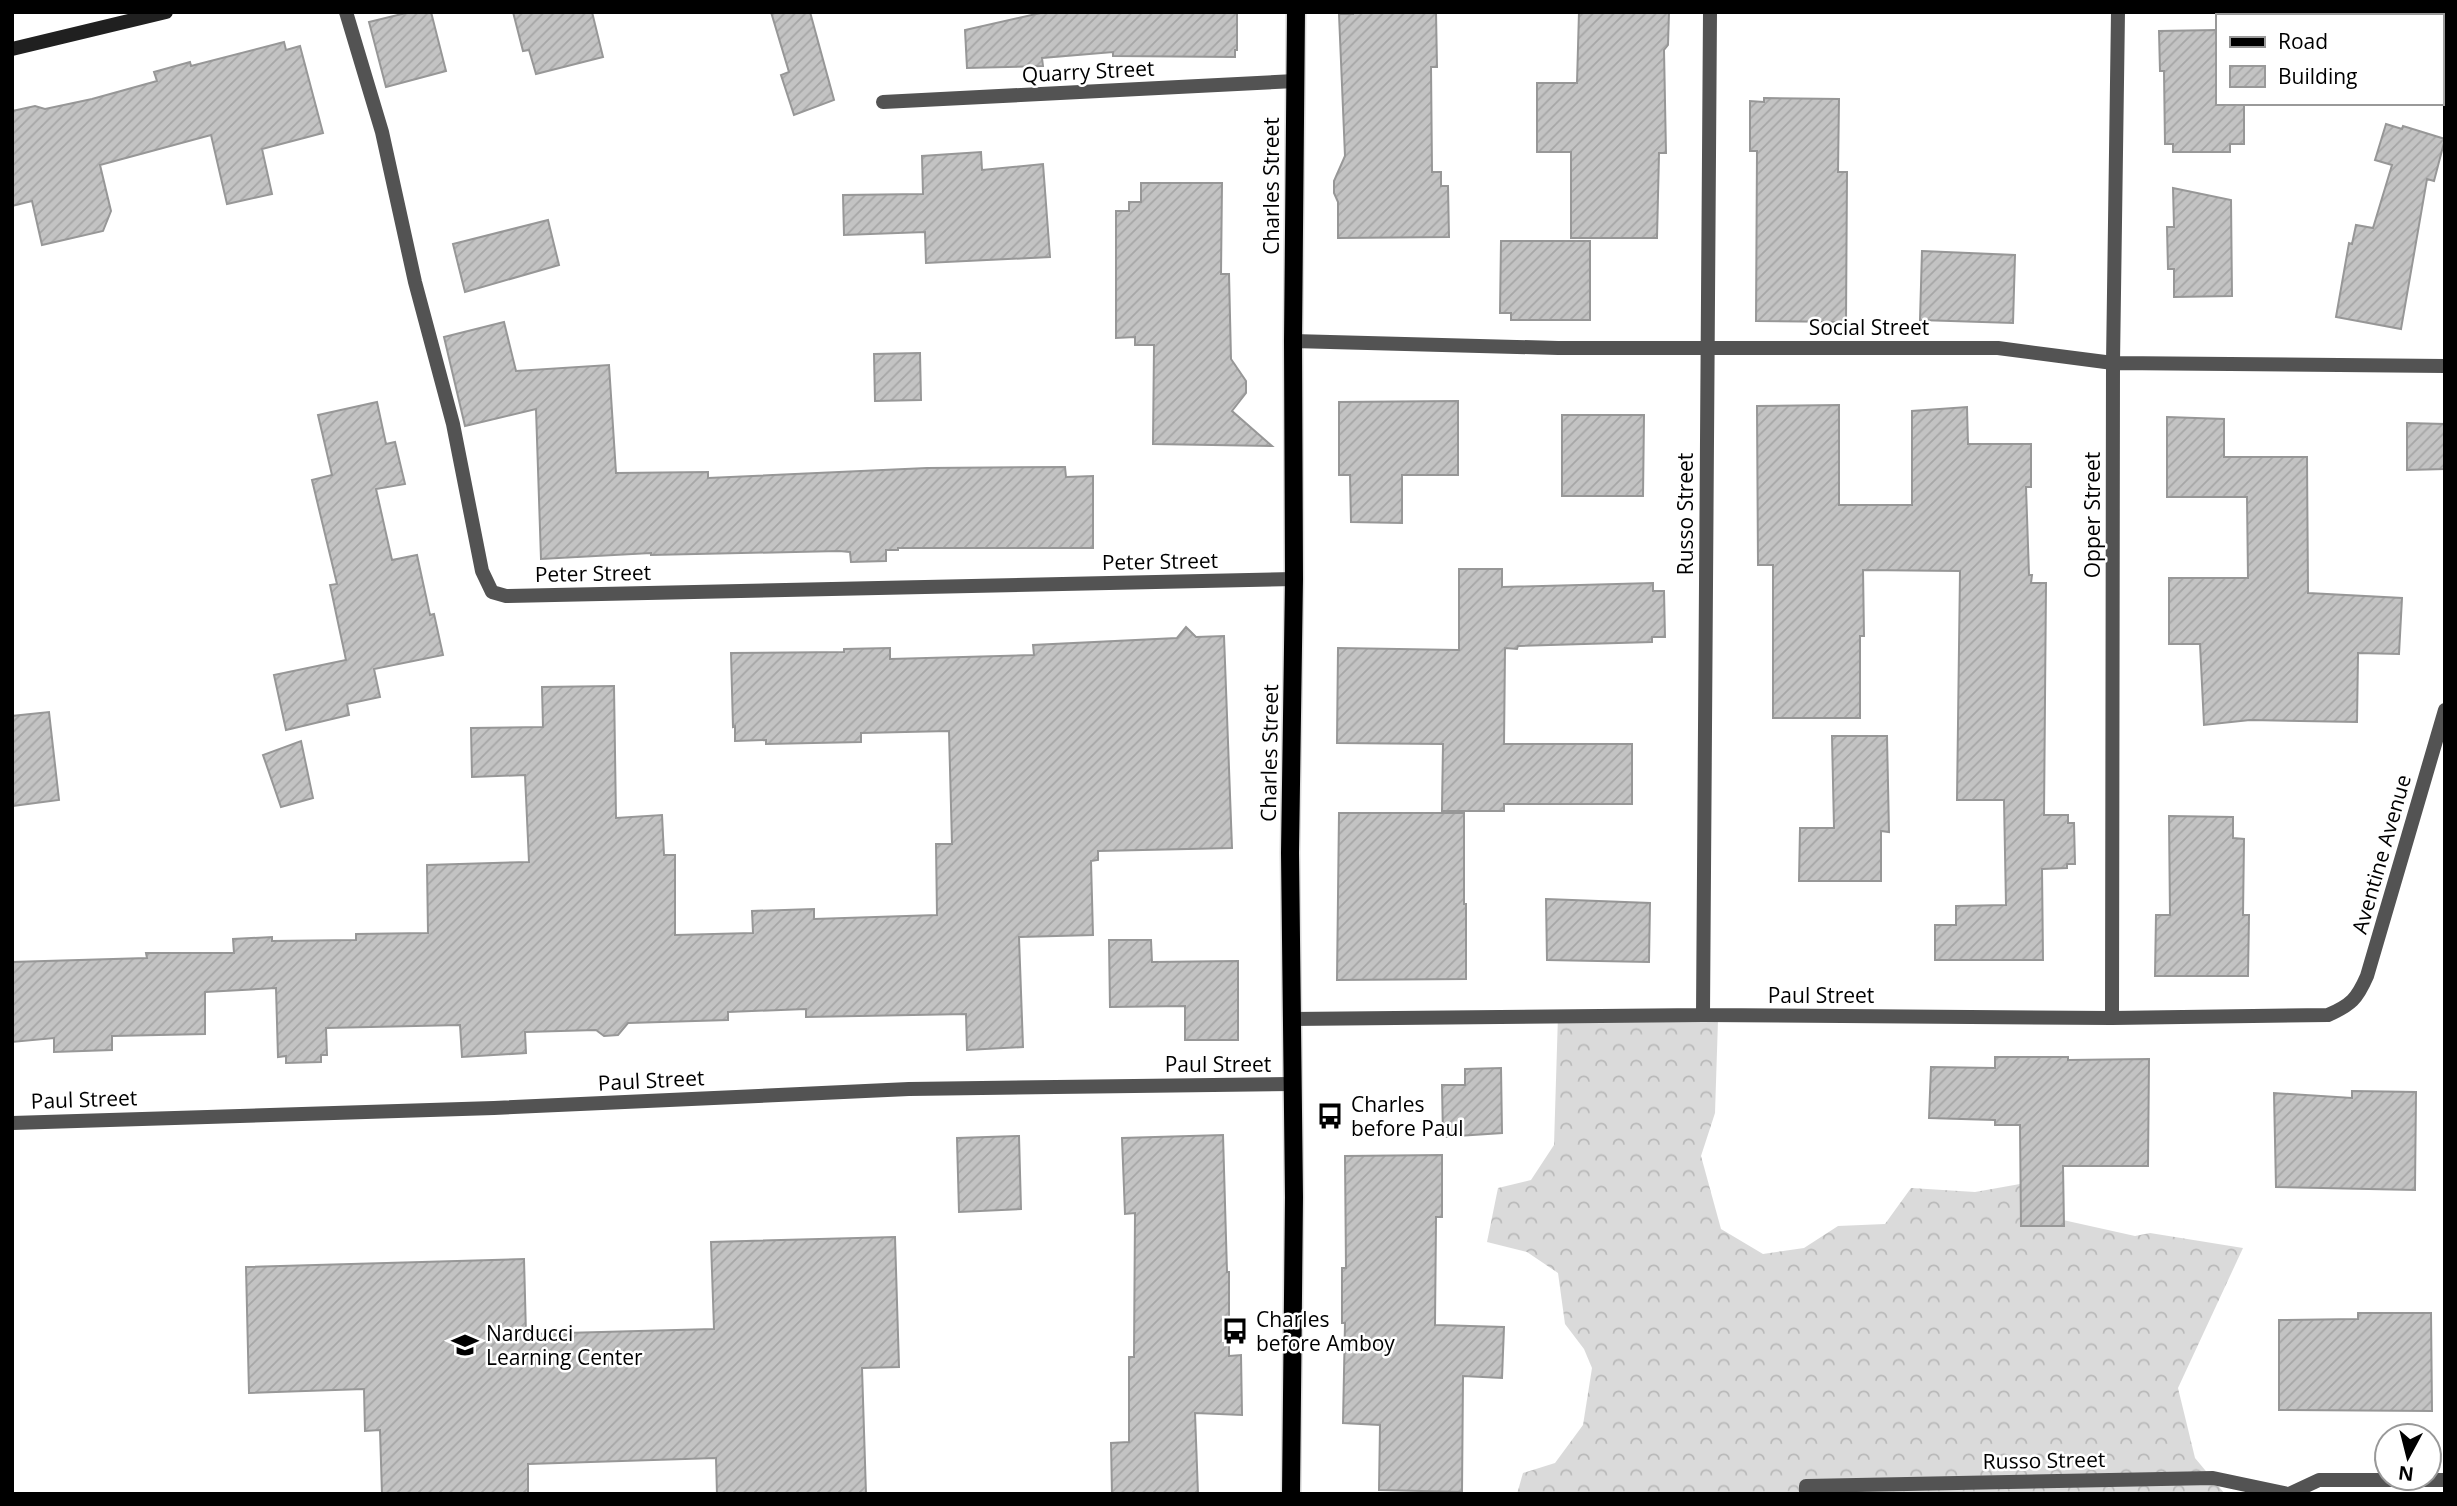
<svg xmlns="http://www.w3.org/2000/svg" width="2457" height="1506" font-family="'Open Sans',sans-serif">
<style>
.forest{fill:url(#forest-crowns)}
.building{fill:url(#building-hatch);stroke:#979797;stroke-width:2}
.lines{fill:none;stroke-linecap:round;stroke-linejoin:round}
.primary-casing{stroke:#dbdbdb;stroke-width:21}
.street{stroke:#535353;stroke-width:14}
.secondary{stroke:#202020;stroke-width:14}
.primary{stroke:#000;stroke-width:18}
.labels{text-anchor:middle;dominant-baseline:central;stroke-width:5;stroke-linejoin:round;paint-order:stroke}
.street-label{font-size:21px;fill:#000;stroke:#fff}
.poi-label{font-size:21px;fill:#000;stroke:#fff;text-anchor:start}
</style>
<defs>
<pattern id="forest-crowns" width="20" height="18" patternUnits="userSpaceOnUse" patternTransform="scale(1.75)"><rect width="20" height="18" fill="#dadada"/><path d="M2 6a3 3 0 1 1 6 0M12 15a3 3 0 1 1 6 0" fill="none" stroke="#b9b9b9"/></pattern>
<pattern id="building-hatch" width="6" height="6" patternUnits="userSpaceOnUse" patternTransform="scale(1.75)"><rect width="6" height="6" fill="#c3c3c3"/><path d="M-1 1l2-2M0 6l6-6M5 7l2-2" fill="none" stroke="#a6a6a6"/></pattern>
</defs>
<rect width="100%" height="100%" fill="#fff"/>
<!-- forest -->
<path class="forest" d="M 1558,1015 L 1718,1020 L 1715,1113 L 1701,1156 L 1721,1229 L 1763,1254 L 1804,1248 L 1838,1226 L 1885,1224 L 1911,1188 L 1975,1192 L 2020,1184 L 2045,1216 L 2135,1236 L 2150,1233 L 2243,1248 L 2178,1388 L 2195,1458 L 2225,1494 L 1517,1494 L 1523,1473 L 1555,1463 L 1583,1425 L 1592,1368 L 1584,1349 L 1565,1324 L 1558,1273 L 1527,1252 L 1487,1242 L 1498,1188 L 1531,1180 L 1554,1145 Z"/>
<!-- building -->
<path class="building" d="M 410,12 L 431,12 L 446,71 L 386,87 L 369,22 Z
M 513,12 L 592,12 L 603,57 L 536,74 L 529,50 L 523,51 Z
M 771,12 L 810,12 L 834,100 L 794,115 L 781,75 L 789,72 Z
M 1045,12 L 1237,12 L 1237,50 L 1235,50 L 1235,57 L 1113,56 L 1113,52 L 1042,58 L 1043,66 L 967,68 L 965,30 Z
M 1353,12 L 1436,12 L 1437,67 L 1431,67 L 1432,172 L 1441,172 L 1441,186 L 1448,186 L 1449,237 L 1338,238 L 1338,202 L 1334,193 L 1334,181 L 1345,156 L 1339,14 L 1353,14 Z
M 1579,12 L 1669,12 L 1668,45 L 1664,50 L 1666,153 L 1659,153 L 1657,238 L 1571,238 L 1571,152 L 1537,152 L 1537,83 L 1577,83 Z
M 2217,30 L 2217,103 L 2244,103 L 2244,144 L 2230,144 L 2230,152 L 2173,152 L 2173,144 L 2165,144 L 2164,71 L 2160,71 L 2159,31 Z
M 284,42 L 286,50 L 300,46 L 323,133 L 262,149 L 272,194 L 227,204 L 211,135 L 100,165 L 111,211 L 103,231 L 42,245 L 32,201 L 12,206 L 12,111 L 35,106 L 45,109 L 92,99 L 157,81 L 154,72 L 190,62 L 191,66 Z
M 1764,98 L 1839,99 L 1838,172 L 1847,172 L 1846,322 L 1756,321 L 1757,151 L 1750,151 L 1750,101 L 1764,102 Z
M 2386,124 L 2402,129 L 2403,126 L 2445,139 L 2434,181 L 2427,179 L 2401,329 L 2336,317 L 2349,243 L 2352,244 L 2356,225 L 2373,228 L 2392,165 L 2375,160 Z
M 981,152 L 982,170 L 1043,164 L 1050,257 L 926,263 L 925,232 L 844,235 L 843,195 L 923,194 L 922,156 Z
M 1141,183 L 1222,183 L 1221,274 L 1229,274 L 1231,359 L 1246,381 L 1246,393 L 1232,411 L 1272,446 L 1153,444 L 1154,345 L 1135,345 L 1135,337 L 1116,338 L 1116,211 L 1129,211 L 1129,202 L 1141,202 Z
M 2173,188 L 2231,200 L 2232,296 L 2174,297 L 2174,269 L 2168,269 L 2167,227 L 2174,227 Z
M 548,220 L 559,265 L 465,292 L 453,244 Z
M 1501,241 L 1590,241 L 1590,320 L 1511,320 L 1511,313 L 1500,313 Z
M 1922,251 L 2015,255 L 2013,323 L 1920,320 Z
M 504,322 L 516,371 L 609,365 L 616,473 L 708,472 L 708,478 L 927,468 L 1065,467 L 1066,477 L 1093,476 L 1093,548 L 898,548 L 898,550 L 886,550 L 886,561 L 851,562 L 850,552 L 839,551 L 651,555 L 651,553 L 541,559 L 536,409 L 465,426 L 444,337 Z
M 920,353 L 921,400 L 875,401 L 874,354 Z
M 1458,401 L 1458,475 L 1402,475 L 1402,523 L 1351,522 L 1350,475 L 1339,475 L 1339,402 Z
M 377,402 L 386,444 L 395,442 L 405,484 L 376,489 L 392,560 L 417,555 L 430,615 L 434,614 L 443,655 L 374,669 L 380,697 L 347,704 L 349,715 L 286,730 L 274,675 L 346,660 L 330,585 L 337,584 L 312,480 L 332,475 L 318,415 Z
M 1839,405 L 1839,505 L 1912,505 L 1912,411 L 1967,407 L 1968,444 L 2031,444 L 2031,487 L 2026,487 L 2029,575 L 2032,575 L 2031,583 L 2046,583 L 2044,815 L 2068,815 L 2068,823 L 2074,823 L 2075,864 L 2067,864 L 2067,868 L 2042,869 L 2043,960 L 1935,960 L 1935,925 L 1956,925 L 1956,906 L 2006,905 L 2004,800 L 1957,800 L 1960,571 L 1863,570 L 1864,636 L 1860,636 L 1860,718 L 1773,718 L 1773,565 L 1758,565 L 1757,406 Z
M 1562,415 L 1644,415 L 1643,496 L 1562,496 Z
M 2167,417 L 2224,419 L 2224,457 L 2307,457 L 2308,593 L 2402,598 L 2399,654 L 2358,653 L 2357,722 L 2250,720 L 2204,725 L 2200,644 L 2169,644 L 2169,578 L 2248,578 L 2247,497 L 2167,497 Z
M 2407,423 L 2445,424 L 2445,469 L 2407,470 Z
M 1459,569 L 1502,569 L 1502,587 L 1653,583 L 1653,591 L 1664,591 L 1665,637 L 1652,637 L 1652,642 L 1518,646 L 1517,649 L 1505,648 L 1504,744 L 1632,744 L 1632,804 L 1504,804 L 1504,811 L 1442,811 L 1443,744 L 1337,743 L 1338,648 L 1459,650 Z
M 1186,627 L 1196,637 L 1224,636 L 1232,848 L 1098,851 L 1098,860 L 1091,861 L 1093,935 L 1019,937 L 1023,1047 L 967,1050 L 966,1014 L 806,1017 L 806,1009 L 728,1012 L 728,1020 L 628,1023 L 618,1035 L 604,1036 L 596,1030 L 525,1032 L 526,1053 L 462,1057 L 460,1025 L 326,1028 L 327,1055 L 321,1055 L 321,1062 L 286,1063 L 286,1056 L 278,1057 L 276,988 L 205,992 L 205,1034 L 112,1036 L 112,1050 L 54,1052 L 54,1038 L 12,1042 L 12,962 L 147,958 L 146,953 L 234,953 L 233,939 L 272,937 L 272,941 L 356,940 L 356,934 L 428,933 L 427,865 L 529,862 L 525,775 L 472,777 L 471,728 L 543,727 L 542,687 L 614,686 L 616,818 L 662,815 L 664,855 L 675,855 L 675,935 L 753,933 L 752,911 L 814,909 L 814,919 L 937,915 L 936,844 L 952,844 L 949,731 L 861,733 L 861,742 L 766,744 L 766,740 L 735,741 L 735,726 L 733,727 L 731,653 L 844,652 L 844,649 L 890,648 L 890,659 L 1034,655 L 1033,645 L 1177,638 Z
M 49,712 L 59,800 L 12,806 L 12,716 Z
M 1832,736 L 1887,736 L 1889,832 L 1881,831 L 1881,881 L 1799,881 L 1800,828 L 1834,828 Z
M 301,741 L 313,798 L 281,807 L 263,755 Z
M 1339,813 L 1464,813 L 1464,904 L 1466,904 L 1466,979 L 1337,980 Z
M 2169,816 L 2233,817 L 2233,838 L 2244,839 L 2243,915 L 2249,915 L 2248,976 L 2155,976 L 2156,915 L 2170,915 Z
M 1546,899 L 1650,903 L 1649,962 L 1547,960 Z
M 1109,940 L 1151,940 L 1152,962 L 1238,961 L 1238,1040 L 1185,1040 L 1185,1006 L 1110,1007 Z
M 1995,1057 L 2068,1057 L 2068,1060 L 2149,1059 L 2148,1166 L 2063,1166 L 2064,1226 L 2021,1226 L 2020,1125 L 1995,1125 L 1995,1120 L 1929,1118 L 1931,1067 L 1995,1068 Z
M 1501,1068 L 1502,1133 L 1443,1137 L 1442,1085 L 1465,1085 L 1465,1069 Z
M 2352,1091 L 2416,1092 L 2415,1190 L 2276,1187 L 2274,1093 L 2352,1098 Z
M 1223,1135 L 1227,1272 L 1229,1272 L 1229,1356 L 1241,1355 L 1242,1415 L 1195,1413 L 1198,1494 L 1112,1494 L 1111,1443 L 1129,1442 L 1129,1357 L 1134,1357 L 1135,1213 L 1125,1214 L 1122,1138 Z
M 1019,1136 L 1021,1209 L 959,1212 L 957,1138 Z
M 1442,1155 L 1442,1217 L 1436,1217 L 1435,1325 L 1504,1327 L 1502,1378 L 1463,1376 L 1462,1492 L 1379,1490 L 1380,1425 L 1343,1423 L 1345,1323 L 1342,1323 L 1342,1268 L 1346,1268 L 1345,1156 Z
M 895,1237 L 899,1367 L 862,1368 L 866,1494 L 717,1494 L 716,1458 L 528,1464 L 528,1494 L 382,1494 L 380,1430 L 365,1431 L 364,1389 L 249,1393 L 246,1267 L 524,1259 L 526,1334 L 714,1329 L 711,1242 Z
M 2358,1313 L 2431,1313 L 2432,1411 L 2279,1410 L 2279,1320 L 2358,1319 Z"/>
<g class="lines">
<!-- primary casing -->
<g class="primary-casing">
<path id="primary" d="M 1291,1494 L 1294,1197 L 1290,853 L 1294,579 L 1293,341 L 1296,12"/>
</g>
<!-- street -->
<path class="street" d="M 346,12 L 382,132 L 415,282 L 453,424 L 482,571 L 492,592 L 506,596 L 1294,579
M 883,102 L 1295,81
M 1293,341 L 1558,348 L 1998,348 L 2113,363 L 2445,366
M 1703,1015 L 1710,12
M 2112,1018 L 2113,363 L 2118,12
M 1291,1019 L 1703,1015 L 2112,1018 L 2328,1015 C 2351,1005 2357,999 2367,976 L 2445,710
M 12,1123 L 494,1108 L 909,1089 L 1291,1084
M 1806,1494 L 1806,1486 L 2213,1478 L 2288,1494
M 2289,1494 L 2319,1480 L 2445,1480"/>
<!-- secondary -->
<path class="secondary" d="M 12,49 L 166,12"/>
<!-- primary -->
<use href="#primary" class="primary"/>
</g>
<!-- icons -->
<defs>
<g id="bus-bare" transform="scale(2.1)"><path d="M-5-6H5V4H4V6H2V4H-2V6H-4V4H-5ZM-3.5-4V0h7V-4ZM-3.5 1.2v1.5H-2V1.2ZM2 1.2v1.5H3.5V1.2Z" fill="#000" stroke="#fff" stroke-width="2.5" paint-order="stroke"/></g>
<g id="school-bare" transform="scale(2.1)"><path d="M0-5L7-2L0 1L-7-2ZM-4 1L0 2.5L4 1V4Q0 6-4 4Z" fill="#000" stroke="#fff" stroke-width="2.5" paint-order="stroke"/></g>
</defs>
<g fill-rule="evenodd">
<use href="#bus-bare" x="1330" y="1116"/>
<use href="#bus-bare" x="1235" y="1331"/>
<use href="#school-bare" x="465" y="1345"/>
</g>
<g class="labels">
<!-- street labels -->
<g class="street-label">
<text transform="translate(1088 71) rotate(-3)">Quarry Street</text>
<text transform="translate(1271 186) rotate(-90)">Charles Street</text>
<text x="1869" y="327">Social Street</text>
<text transform="translate(1685 514) rotate(-90)">Russo Street</text>
<text transform="translate(2092 515) rotate(-90)">Opper Street</text>
<text transform="translate(1160 561) rotate(-1)">Peter Street</text>
<text transform="translate(593 573) rotate(-1)">Peter Street</text>
<text transform="translate(1269 753) rotate(-89)">Charles Street</text>
<text transform="translate(2381 854) rotate(-74)">Aventine Avenue</text>
<text x="1821" y="995">Paul Street</text>
<text x="1218" y="1064">Paul Street</text>
<text transform="translate(651 1080) rotate(-3)">Paul Street</text>
<text transform="translate(84 1099) rotate(-2)">Paul Street</text>
<text transform="translate(2044 1460) rotate(-1)">Russo Street</text>
</g>
<!-- poi labels -->
<g class="poi-label">
<text x="1351" y="1104">Charles<tspan x="1351" dy="24">before Paul</tspan></text>
<text x="1256" y="1319">Charles<tspan x="1256" dy="24">before Amboy</tspan></text>
<text x="486" y="1333">Narducci<tspan x="486" dy="24">Learning Center</tspan></text>
</g>
</g>
<!-- border -->
<rect width="2457" height="1506" fill="none" stroke="#000000" stroke-width="28"/>
<!-- legend -->
<rect x="2216" y="14" width="228" height="91" fill="#ffffff" stroke="#999999" stroke-width="2"/>
<rect x="2230" y="37" width="35" height="10" fill="#000000" stroke="#999999" stroke-width="2"/>
<text x="2278" y="49" font-size="21" fill="#000000">Road</text>
<rect x="2230" y="66" width="35" height="21" fill="url(#building-hatch)" stroke="#999999" stroke-width="2"/>
<text x="2278" y="84" font-size="21" fill="#000000">Building</text>
<!-- north arrow -->
<g transform="translate(2408 1457) rotate(187)"><circle r="33" fill="#ffffff" stroke="#999999" stroke-width="2"/>
<path d="M0-5L12 26L0 18L-12 26Z" fill="#000000"/>
<text y="-10" font-size="19" font-weight="bold" text-anchor="middle" fill="#000000">N</text>
</g>
</svg>
